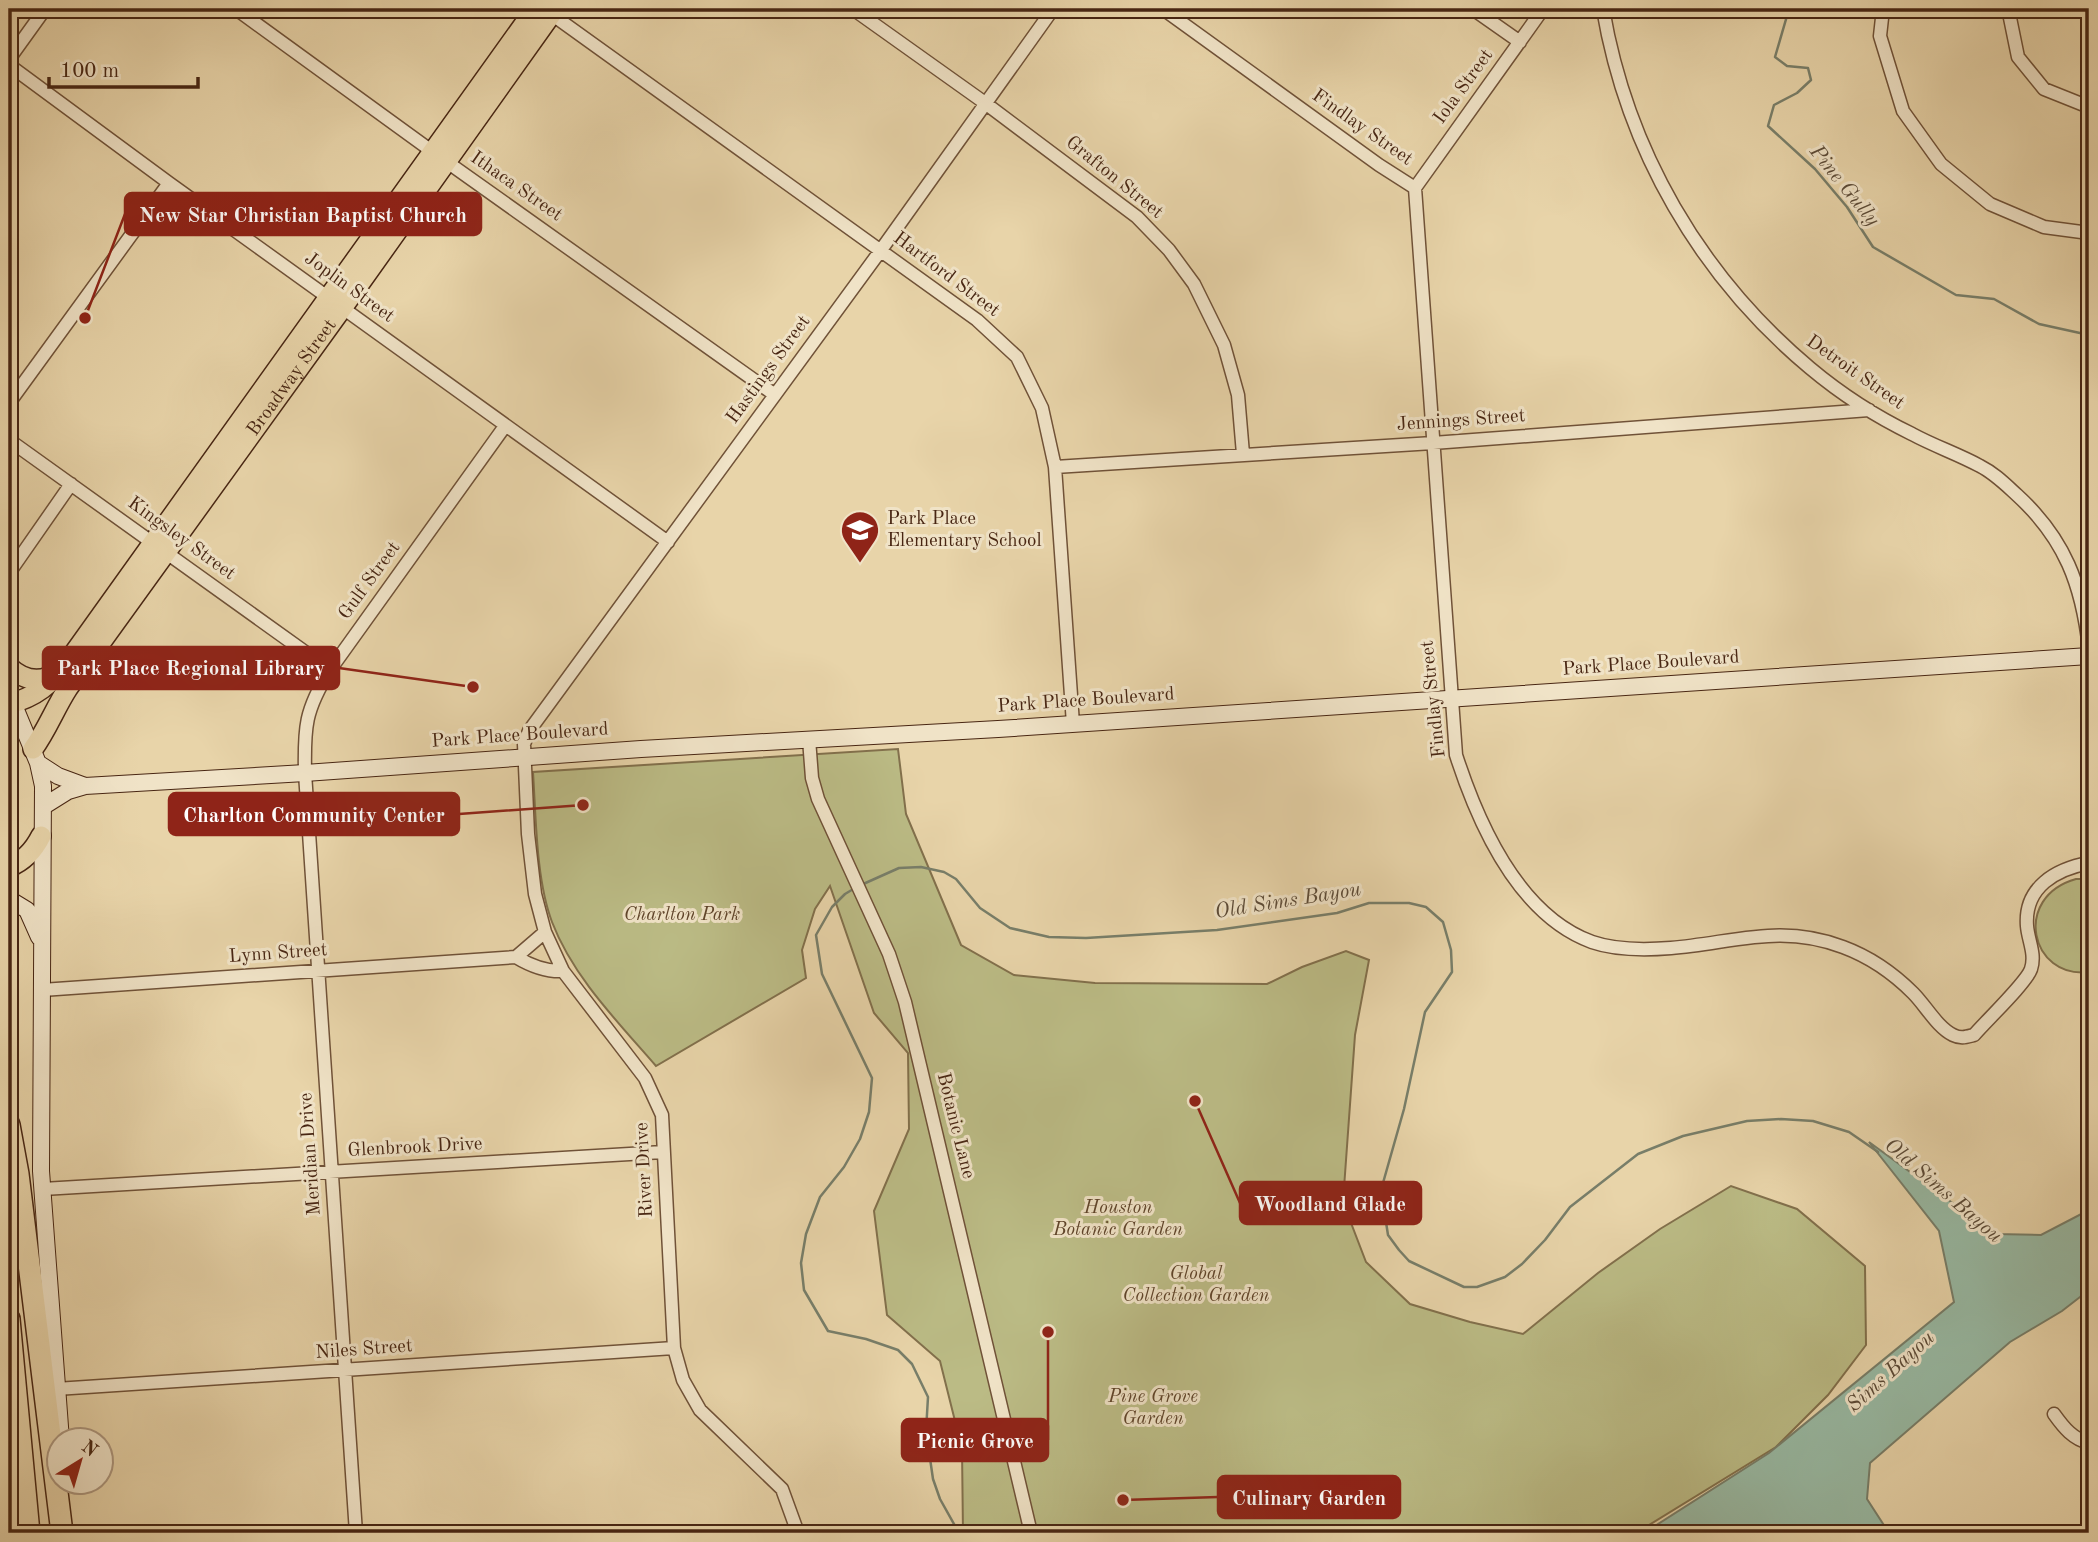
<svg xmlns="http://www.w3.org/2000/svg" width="2098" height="1542" font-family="'Old Standard TT',serif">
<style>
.green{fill:#bbbb85;stroke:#82704c;stroke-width:2}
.water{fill:#98b9a3;stroke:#787e69;stroke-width:2}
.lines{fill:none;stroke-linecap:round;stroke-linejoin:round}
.stream{stroke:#787e69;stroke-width:2.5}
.street-casing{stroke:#705238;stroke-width:15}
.secondary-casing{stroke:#482613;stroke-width:18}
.primary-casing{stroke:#482613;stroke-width:22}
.highway-casing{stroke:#482613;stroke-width:24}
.street{stroke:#f0e3c7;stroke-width:12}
.secondary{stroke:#f0e3c7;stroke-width:16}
.primary{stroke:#e8d4a9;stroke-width:19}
.highway{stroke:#e8d4a9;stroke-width:21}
.labels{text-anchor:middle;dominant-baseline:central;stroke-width:6;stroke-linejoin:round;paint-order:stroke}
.street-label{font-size:19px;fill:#482613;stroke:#f0e3c7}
.poi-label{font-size:19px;fill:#482613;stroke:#f0e3c7;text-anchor:start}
.park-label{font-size:19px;font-style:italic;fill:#5f442a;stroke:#f0e3c7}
.water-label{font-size:21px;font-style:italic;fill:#5c4b37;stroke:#f0e3c7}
.leader{fill:none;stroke:#8f2418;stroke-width:2.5}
.callout-dot{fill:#8f2418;stroke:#f0e3c7;stroke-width:2.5}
.callout{fill:#8f2418;stroke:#8f2418;stroke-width:2.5}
.callout-label{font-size:21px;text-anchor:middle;font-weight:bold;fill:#fff}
</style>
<rect width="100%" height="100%" fill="#e8d4a9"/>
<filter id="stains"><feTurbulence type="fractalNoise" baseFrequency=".00286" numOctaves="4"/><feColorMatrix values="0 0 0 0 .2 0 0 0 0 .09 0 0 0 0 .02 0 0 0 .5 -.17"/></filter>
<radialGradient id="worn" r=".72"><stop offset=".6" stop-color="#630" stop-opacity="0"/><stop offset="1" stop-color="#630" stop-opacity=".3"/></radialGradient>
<!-- green -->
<path class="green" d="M 898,749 L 906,814 L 961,945 L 1014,975 L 1095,983 L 1267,984 L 1302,967 L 1346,951 L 1369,960 L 1355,1035 L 1343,1202 L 1366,1262 L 1410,1304 L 1470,1322 L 1523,1334 L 1598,1273 L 1660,1229 L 1731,1186 L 1797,1209 L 1865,1266 L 1866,1345 L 1828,1395 L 1776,1447 L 1636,1533 L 963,1533 L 962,1449 L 940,1361 L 887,1315 L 874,1211 L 909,1129 L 908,1053 L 874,1013 L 830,886 L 815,909 L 802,950 L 806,978 L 656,1066 C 618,1022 573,977 552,922 C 536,880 536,817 533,772 Z
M 2076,879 L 2089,879 L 2089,972 C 2030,979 2012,897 2076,879 Z"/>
<!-- water -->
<path class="water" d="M 1869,1142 L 1995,1234 L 2041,1235 L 2089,1210 L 2089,1290 L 2062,1311 L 2010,1342 L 1870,1463 L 1867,1499 L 1889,1533 L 1644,1533 L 1769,1453 L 1954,1302 L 1939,1231 Z"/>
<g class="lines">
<!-- stream -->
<path class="stream" d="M 1789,9 L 1775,57 L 1787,66 L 1808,68 L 1811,80 L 1797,93 L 1774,105 L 1768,126 L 1815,169 L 1847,207 L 1873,247 L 1956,295 L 1994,299 L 2039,324 L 2089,335
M 861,885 L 899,868 L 921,867 L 944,872 L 956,879 L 980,908 L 1010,928 L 1049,937 L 1086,938 L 1217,930 L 1337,913 L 1369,903 L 1409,903 L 1426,907 L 1443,922 L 1451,950 L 1452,972 L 1425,1012 L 1404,1109 L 1381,1190 L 1388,1235 L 1399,1250 L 1409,1261 L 1464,1287 L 1477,1287 L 1505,1277 L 1522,1264 L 1545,1240 L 1570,1207 L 1638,1154 L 1683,1136 L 1747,1121 L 1781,1119 L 1813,1121 L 1849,1132 L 1878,1152
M 855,888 L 845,894 L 832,907 L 816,935 L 822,974 L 872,1078 L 869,1112 L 860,1139 L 844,1167 L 820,1197 L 806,1234 L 801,1263 L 804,1290 L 828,1331 L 866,1339 L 898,1350 L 912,1364 L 928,1397 L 926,1431 L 933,1479 L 940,1499 L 959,1533"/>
<!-- street casing -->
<g class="street-casing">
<path id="street" d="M 236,9 L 433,152 L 775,395
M 853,9 L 985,103 L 1137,217 L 1169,250 L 1194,284 L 1224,345 L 1238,395 L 1243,454
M 1163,9 L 1379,165 L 1415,188 L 1456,755 C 1478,823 1518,915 1592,942 C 1615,950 1646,950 1671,948 C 1733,943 1781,923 1843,947 C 1870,957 1893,973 1913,993 C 1926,1006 1937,1027 1953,1035 C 1961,1039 1966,1037 1974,1035 C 1985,1022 2027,982 2031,969 C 2036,954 2028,940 2027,926 C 2024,887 2056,869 2089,863
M 1473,9 L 1520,42
M 1603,9 C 1627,150 1700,276 1810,368 C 1841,394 1877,417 1912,434 C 1934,446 1958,454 1980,466 C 1994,473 2005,484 2017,495 C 2065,539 2082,585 2089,648
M 1883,9 L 1880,36 L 1903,111 L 1941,164 L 1990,204 L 2044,227 L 2089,233
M 2010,9 L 2009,13 L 2018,57 L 2044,89 L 2084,105 L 2089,105
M 547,11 L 977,320 L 1017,357 L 1042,408 L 1055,467 L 1073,724
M 9,59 L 45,9
M 9,65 L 169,183 L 668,542
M 1415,188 L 1543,9
M 9,403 L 169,183
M 9,440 L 330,670
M 1055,467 L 1433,443 L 1869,410
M 9,573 L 71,484
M 809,739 L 812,778 L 818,799 L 889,954 L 905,1002 L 1031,1533
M 516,957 C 531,966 546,972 563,971
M 42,990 L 516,957 L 545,932
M 43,1189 L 663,1152
M 56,1389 L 674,1348
M 2054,1414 C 2064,1428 2073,1439 2089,1443
M 356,1533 L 305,773 C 304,727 305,710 330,670 L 505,426
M 798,1533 L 782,1489 L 700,1410 L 683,1380 L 674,1348 L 662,1115 L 645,1078 L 563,971 L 545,932 L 535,894 L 528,834 L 524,744 L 529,731 L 881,250 L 1053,9"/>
</g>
<!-- secondary casing -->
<g class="secondary-casing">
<path id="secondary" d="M 9,693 L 38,763 L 43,786 L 41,1171 L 61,1440
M 38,763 L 58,776 L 85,786
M 44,806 L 68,791 L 85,786 L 305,773 L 641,749 L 998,729 L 2089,656
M 9,899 L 27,910 L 39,937"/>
</g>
<!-- primary casing -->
<g class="primary-casing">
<g id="primary">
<path d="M 9,667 C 24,681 42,684 59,671"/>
<path d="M 9,704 C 36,697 51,684 67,663 L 535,9"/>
<path id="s1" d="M 33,749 C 47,730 55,708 68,688 L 343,307 L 555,9"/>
<path d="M 9,867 C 24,861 34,850 41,836"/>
</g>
</g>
<!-- highway casing -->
<g class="highway-casing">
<path id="highway" d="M 9,1125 L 18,1174 L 62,1533
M 9,1319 L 29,1533"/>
</g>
<!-- street -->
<use href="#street" class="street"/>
<!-- secondary -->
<use href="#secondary" class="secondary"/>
<!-- primary -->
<use href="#primary" class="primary"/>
<!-- highway -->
<use href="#highway" class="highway"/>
</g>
<!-- icons -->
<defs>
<g id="school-pin" transform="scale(2.0125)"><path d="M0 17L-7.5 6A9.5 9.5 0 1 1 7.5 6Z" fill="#8f2418" stroke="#f0e3c7"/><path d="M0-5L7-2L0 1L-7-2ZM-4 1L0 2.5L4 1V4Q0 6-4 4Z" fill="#fff"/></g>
</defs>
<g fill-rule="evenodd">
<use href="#school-pin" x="860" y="530"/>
</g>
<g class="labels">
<!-- street labels -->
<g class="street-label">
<text transform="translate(1464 87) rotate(-54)">Iola Street</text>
<text transform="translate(1362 128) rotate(35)">Findlay Street</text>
<text transform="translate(1114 178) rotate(39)">Grafton Street</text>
<text transform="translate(516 187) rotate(35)">Ithaca Street</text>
<text transform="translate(946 275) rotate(37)">Hartford Street</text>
<text transform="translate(349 288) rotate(36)">Joplin Street</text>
<text transform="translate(769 370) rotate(-54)">Hastings Street</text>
<text transform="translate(1855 373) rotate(35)">Detroit Street</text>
<text stroke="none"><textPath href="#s1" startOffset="453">Broadway Street</textPath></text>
<text transform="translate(1461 421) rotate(-4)">Jennings Street</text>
<text transform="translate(181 539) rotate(36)">Kingsley Street</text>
<text transform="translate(370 581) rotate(-54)">Gulf Street</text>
<text transform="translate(1651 664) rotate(-4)">Park Place Boulevard</text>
<text transform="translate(1434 699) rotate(-96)">Findlay Street</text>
<text transform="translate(1086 701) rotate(-4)">Park Place Boulevard</text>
<text transform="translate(520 736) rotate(-4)">Park Place Boulevard</text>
<text transform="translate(278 954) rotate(-4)">Lynn Street</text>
<text transform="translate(955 1126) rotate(76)">Botanic Lane</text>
<text transform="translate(415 1148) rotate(-3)">Glenbrook Drive</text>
<text transform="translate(311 1154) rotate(-94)">Meridian Drive</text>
<text transform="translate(645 1170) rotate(-93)">River Drive</text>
<text transform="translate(364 1350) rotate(-4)">Niles Street</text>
</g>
<!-- poi labels -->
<g class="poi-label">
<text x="887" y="519">Park Place<tspan x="887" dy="22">Elementary School</tspan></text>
</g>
<!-- park labels -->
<g class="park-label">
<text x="682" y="915">Charlton Park</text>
<text x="1118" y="1208">Houston<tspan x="1118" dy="22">Botanic Garden</tspan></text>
<text x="1196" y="1274">Global<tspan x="1196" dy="22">Collection Garden</tspan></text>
<text x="1153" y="1397">Pine Grove<tspan x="1153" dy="22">Garden</tspan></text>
</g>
<!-- water labels -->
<g class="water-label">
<text transform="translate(1844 186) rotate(51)">Pine Gully</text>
<text transform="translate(1288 901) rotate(-9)">Old Sims Bayou</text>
<text transform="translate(1943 1191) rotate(41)">Old Sims Bayou</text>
<text transform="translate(1891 1372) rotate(-42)">Sims Bayou</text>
</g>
</g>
<!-- callouts -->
<path class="leader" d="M85 318L125 214M473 687L339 668M583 805L459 814M1195 1101L1240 1203M1048 1332L1048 1440M1123 1500L1218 1497"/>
<g class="callout-dot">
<circle cx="85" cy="318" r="7"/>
<circle cx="473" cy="687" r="7"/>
<circle cx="583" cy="805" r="7"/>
<circle cx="1195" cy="1101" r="7"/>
<circle cx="1048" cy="1332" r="7"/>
<circle cx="1123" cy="1500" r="7"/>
</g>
<g class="callout">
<rect x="125" y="193" width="356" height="42" rx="7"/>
<rect x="43" y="647" width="296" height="42" rx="7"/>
<rect x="169" y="793" width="290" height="42" rx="7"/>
<rect x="1240" y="1182" width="181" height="42" rx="7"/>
<rect x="902" y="1419" width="146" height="42" rx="7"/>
<rect x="1218" y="1476" width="182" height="42" rx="7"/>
</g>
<g class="callout-label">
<text x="303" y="222">New Star Christian Baptist Church</text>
<text x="191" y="675">Park Place Regional Library</text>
<text x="314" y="822">Charlton Community Center</text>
<text x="1330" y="1211">Woodland Glade</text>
<text x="975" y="1448">Picnic Grove</text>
<text x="1309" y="1505">Culinary Garden</text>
</g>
<!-- margin -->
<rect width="2098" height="1542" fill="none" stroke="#e8d4a9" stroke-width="35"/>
<rect x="10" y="10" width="2077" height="1521" fill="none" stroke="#482613" stroke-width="3.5"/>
<rect x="18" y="18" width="2063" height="1507" fill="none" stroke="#482613" stroke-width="2"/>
<!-- north arrow -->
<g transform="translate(80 1461) rotate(37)"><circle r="33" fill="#f0e3c7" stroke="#ad977f" stroke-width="2"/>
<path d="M0-5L12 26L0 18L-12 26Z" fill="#8f2418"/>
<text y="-10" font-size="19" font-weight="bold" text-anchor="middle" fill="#482613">N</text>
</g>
<!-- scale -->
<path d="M49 77v10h149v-10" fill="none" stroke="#482613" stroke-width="3.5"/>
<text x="60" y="77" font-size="21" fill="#482613" stroke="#f0e3c7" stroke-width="5" paint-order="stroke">100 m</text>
<rect width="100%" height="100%" filter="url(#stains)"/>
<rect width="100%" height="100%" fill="url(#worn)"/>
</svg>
